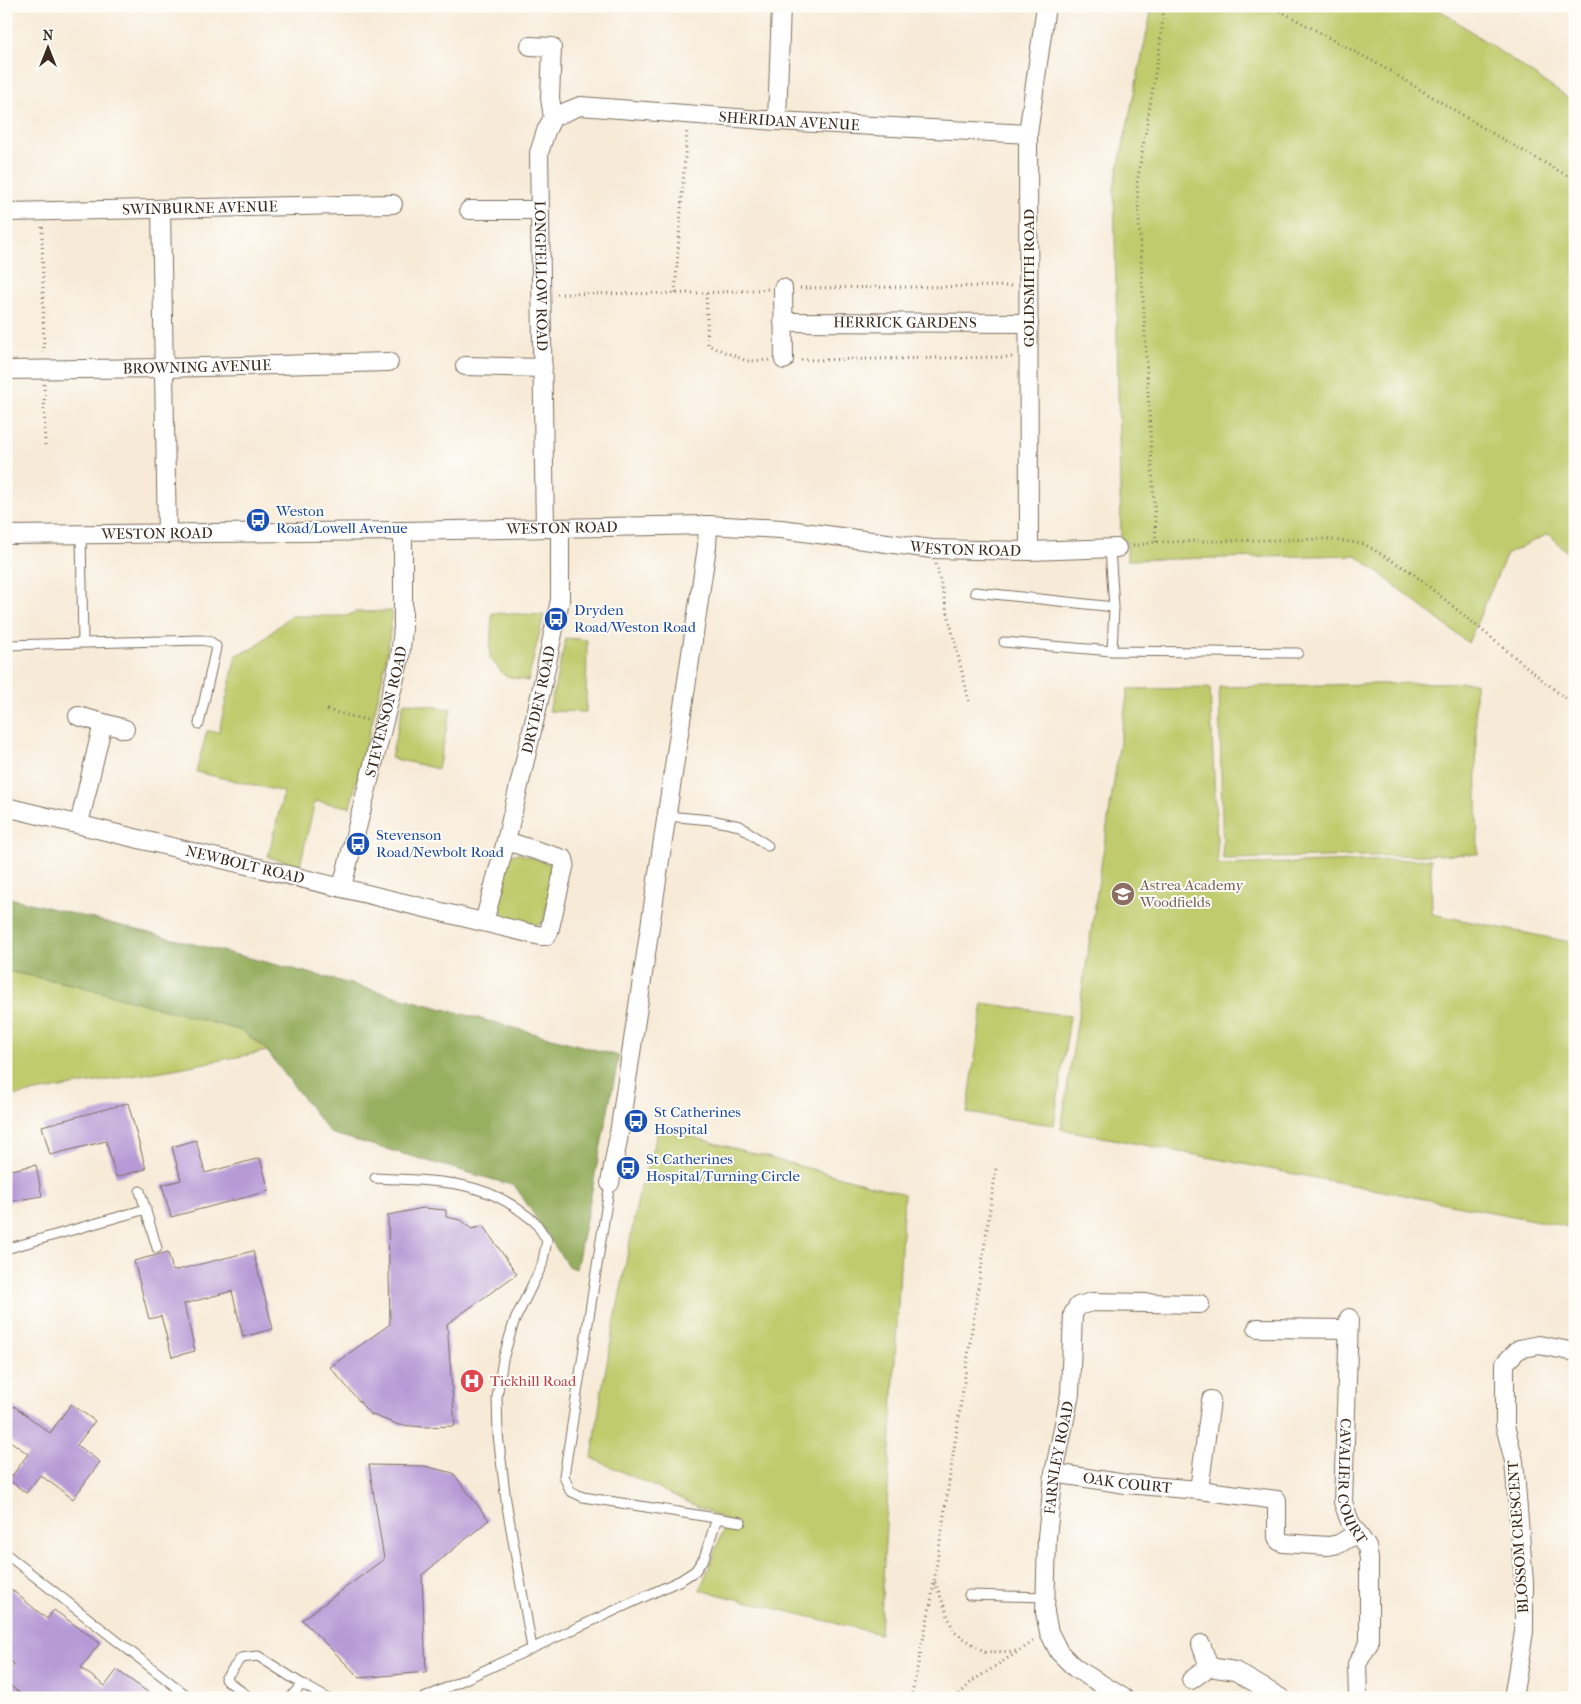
<svg xmlns="http://www.w3.org/2000/svg" width="1581" height="1704" font-family="'IM FELL French Canon',serif">
<style>
.green{fill:#bfcb6c;stroke:#7d7a45}
.forest{fill:#97af60;stroke:#696c3f}
.building{fill:#b699d5}
.lines{fill:none;stroke-linecap:round;stroke-linejoin:round}
.service-casing{stroke:#7d6e5f;stroke-width:11}
.minor-casing{stroke:#7d6e5f;stroke-width:20}
.path{stroke:#7d6e5f;stroke-width:3;stroke-dasharray:1 4;stroke-linecap:butt}
.service{stroke:#fff;stroke-width:9}
.minor{stroke:#fff;stroke-width:18}
.labels{text-anchor:middle;dominant-baseline:central;stroke-width:4;stroke-linejoin:round;paint-order:stroke}
.street-label{font-size:15px;fill:#3b2a1e;stroke:#fdfcf7}
.transit-label{font-size:15px;fill:#164399;stroke:#fdfcf7;text-anchor:start}
.education-label{font-size:15px;fill:#785e54;stroke:#fdfcf7;text-anchor:start}
.health-label{font-size:15px;fill:#be3a42;stroke:#fdfcf7;text-anchor:start}
</style>
<rect width="100%" height="100%" fill="#fdfcf7"/>
<filter id="ink" filterUnits="userSpaceOnUse"><feTurbulence type="fractalNoise" baseFrequency=".02" numOctaves="2"/><feDisplacementMap in="SourceGraphic" scale="10" xChannelSelector="R" yChannelSelector="G"/><feConvolveMatrix kernelMatrix="1 2 1 2 8 2 1 2 1" color-interpolation-filters="sRGB"/></filter>
<filter id="wash" filterUnits="userSpaceOnUse"><feTurbulence type="fractalNoise" baseFrequency=".0096" numOctaves="4" result="noise"/><feDisplacementMap in="SourceGraphic" scale="20" xChannelSelector="R" yChannelSelector="G"/><feGaussianBlur stdDeviation="1.12" result="paint"/><feColorMatrix in="noise" values="0 0 0 0 0 0 0 0 0 0 0 0 0 0 0 0 0 1.4 0 .05"/><feComposite in="paint" operator="in"/></filter>
<g filter="url(#wash)">
<rect width="100%" height="100%" fill="#f7ebd8"/>
<!-- green -->
<path class="green" d="M 1114,6 L 1434,6 L 1575,103 L 1575,559 L 1548,534 L 1507,554 L 1468,643 L 1356,555 L 1127,560 L 1127,542 L 1121,538 L 1114,188 L 1151,13 Z
M 392,611 C 387,677 366,743 350,807 L 315,801 L 300,865 L 268,857 L 284,792 L 196,772 L 207,731 L 219,732 L 236,655 L 254,648 L 290,616 L 346,616 L 356,612 Z
M 492,613 L 544,615 L 528,681 L 505,676 L 490,658 Z
M 566,638 L 587,640 L 586,712 L 549,711 Z
M 1475,682 L 1478,854 L 1223,859 L 1219,687 Z
M 1210,688 L 1218,865 L 1431,859 L 1432,914 L 1575,943 L 1575,1228 L 1061,1129 L 1128,689 Z
M 404,702 L 451,709 L 438,769 L 391,758 Z
M 518,853 L 556,866 L 543,923 C 529,927 500,920 498,904 L 508,859 L 512,855 Z
M 6,971 L 76,985 L 242,1031 L 268,1051 L 174,1069 L 6,1097 Z
M 983,1003 L 1070,1016 L 1054,1125 L 967,1113 Z
M 659,1128 L 904,1194 L 880,1634 L 700,1590 L 727,1520 L 592,1458 L 602,1389 L 639,1193 Z"/>
<!-- forest -->
<path class="forest" d="M 6,897 L 317,975 L 619,1056 L 576,1269 L 568,1266 L 515,1186 L 330,1133 L 263,1046 L 242,1031 L 76,985 L 6,971 Z"/>
<g id="blocks">
<!-- building -->
<path class="building" d="M 128,1103 L 146,1169 L 116,1177 L 106,1141 L 50,1155 L 42,1126 Z
M 196,1140 L 205,1173 L 260,1158 L 269,1191 L 171,1217 L 162,1185 L 181,1180 L 172,1147 Z
M 36,1165 L 42,1196 L 6,1202 L 6,1171 Z
M 423,1208 L 446,1210 L 446,1217 L 461,1220 L 472,1229 L 483,1226 L 517,1274 L 447,1324 L 455,1426 L 424,1427 L 399,1425 L 370,1414 L 330,1367 L 390,1324 L 388,1215 Z
M 253,1251 L 273,1329 L 243,1337 L 232,1291 L 184,1304 L 195,1351 L 172,1357 L 161,1316 L 149,1319 L 134,1261 L 168,1252 L 173,1271 Z
M 71,1404 L 95,1421 L 77,1445 L 100,1462 L 73,1499 L 40,1475 L 26,1493 L 9,1480 L 28,1454 L 6,1438 L 6,1416 L 14,1406 L 50,1433 Z
M 369,1465 L 424,1466 L 453,1473 L 489,1520 L 422,1575 L 426,1672 L 360,1678 L 302,1620 L 384,1559 Z
M 6,1585 L 47,1619 L 54,1610 L 100,1643 L 81,1668 L 105,1686 L 117,1670 L 156,1698 L 27,1698 L 6,1683 L 6,1675 L 14,1664 L 6,1658 Z"/>
</g>
</g>
<g filter="url(#ink)">
<use href="#blocks" fill-opacity="0" stroke="#7d6e5f" stroke-width="1"/>
<g class="lines">
<!-- service casing -->
<g class="service-casing">
<path id="service" d="M 81,535 L 83,643
M 1110,549 L 1114,607 L 1112,651
M 975,592 L 1114,607
M 1004,642 L 1112,651 L 1298,653
M 6,645 L 202,640 L 211,642 L 216,646 L 215,652 L 199,724
M 667,816 L 711,820 L 740,826 L 768,846
M 375,1178 C 428,1181 478,1178 522,1212 C 526,1215 530,1218 534,1221 C 539,1227 543,1234 547,1240 L 542,1265 L 514,1322 L 503,1359 L 497,1397 L 498,1435 L 506,1501 L 532,1648
M 610,1183 L 564,1476 L 570,1491 L 583,1497 L 741,1522
M 140,1191 L 157,1248
M 6,1249 L 146,1209
M 6,1554 L 190,1698
M 969,1595 L 1046,1597
M 250,1698 L 225,1679 L 241,1658 L 258,1656 L 302,1684 L 327,1698
M 290,1698 L 302,1684
M 424,1698 L 681,1580 L 695,1571 L 704,1558 L 717,1518"/>
</g>
<!-- minor casing -->
<g class="minor-casing">
<g id="minor">
<path id="s1" d="M 530,46 L 552,47 L 550,98 L 553,117 L 546,131 L 539,153 L 545,528"/>
<path id="s2" d="M 553,117 L 580,106 L 777,121 L 1028,134"/>
<path d="M 777,121 L 781,6"/>
<path d="M 161,210 L 167,534"/>
<path d="M 469,210 L 540,210"/>
<path id="s3" d="M 6,212 L 393,204"/>
<path d="M 783,288 L 784,360"/>
<path id="s4" d="M 783,322 L 1029,323"/>
<path d="M 465,366 L 543,368"/>
<path id="s5" d="M 6,370 L 164,368 L 389,362"/>
<path id="s6" d="M 6,535 L 403,531 L 708,525 L 781,529 L 932,549 L 1029,551 L 1117,548"/>
<path d="M 1029,551 L 1028,134 L 1046,6"/>
<path d="M 78,716 L 125,729"/>
<path id="s7" d="M 6,807 L 541,936 L 546,936 L 549,932 L 565,863 L 564,859 L 506,841"/>
<path d="M 79,824 L 103,723"/>
<path id="s8" d="M 342,887 L 400,658 L 403,628 L 403,531"/>
<path id="s9" d="M 484,922 L 506,841 L 539,701 L 560,600 L 560,528"/>
<path d="M 610,1183 L 618,1140 L 707,547 L 708,525"/>
<path id="s10" d="M 1349,1318 L 1343,1502 L 1350,1522 L 1367,1547 L 1369,1559 L 1369,1643 L 1357,1664 L 1358,1698"/>
<path d="M 1257,1328 L 1348,1329"/>
<path id="s11" d="M 1054,1473 L 1126,1484 L 1199,1490 L 1277,1500 L 1277,1537 L 1279,1541 L 1283,1543 L 1328,1546 L 1339,1544 L 1357,1533"/>
<path d="M 1199,1490 L 1211,1400"/>
<path d="M 1209,1667 L 1235,1671 L 1281,1698"/>
<path d="M 1191,1680 L 1209,1667 L 1201,1644"/>
<path id="s12" d="M 1124,1698 L 1075,1668 L 1059,1652 L 1049,1632 L 1045,1613 L 1047,1537 L 1054,1473 L 1070,1394 L 1073,1314 L 1078,1306 L 1092,1302 L 1200,1304"/>
<path d="M 1513,1698 L 1524,1632 L 1524,1582 L 1514,1461 L 1505,1426 L 1505,1363 L 1519,1349 L 1539,1345 L 1575,1352"/>
</g>
</g>
<!-- path -->
<path class="path" d="M 1271,6 L 1383,67 L 1495,135 L 1575,180
M 42,227 L 44,353
M 800,288 L 1014,286
M 675,293 L 687,129
M 706,293 L 708,345 L 747,361 L 769,360
M 557,294 L 706,293 L 769,289
M 801,360 L 1012,357
M 44,384 L 45,448
M 1156,542 L 1137,183 L 1160,45 L 1164,6
M 1133,546 L 1156,542 L 1326,539 L 1364,544 L 1411,572 L 1561,695 L 1575,704
M 936,564 L 969,701
M 327,710 L 367,720
M 935,1582 L 954,1632 L 985,1652 L 1019,1651
M 911,1698 L 931,1602 L 996,1169
M 956,1698 L 971,1682 L 1036,1640"/>
<!-- service -->
<use href="#service" class="service"/>
<!-- minor -->
<use href="#minor" class="minor"/>
</g>
</g>
<!-- icons -->
<defs>
<g id="bus-disc" transform="scale(1.25)"><circle r="9.5" fill="#1a4fb4" stroke="#fdfcf7"/><path d="M-5-6H5V4H4V6H2V4H-2V6H-4V4H-5ZM-3.5-4V0h7V-4ZM-3.5 1.2v1.5H-2V1.2ZM2 1.2v1.5H3.5V1.2Z" fill="#fff"/></g>
<g id="school-disc" transform="scale(1.25)"><circle r="9.5" fill="#8d6e63" stroke="#fdfcf7"/><path d="M0-5L7-2L0 1L-7-2ZM-4 1L0 2.5L4 1V4Q0 6-4 4Z" fill="#fff"/></g>
<g id="hospital-disc" transform="scale(1.25)"><circle r="9.5" fill="#e0444e" stroke="#fdfcf7"/><path d="M-5-5h3v3.5h4V-5h3V5h-3V1.5h-4V5h-3Z" fill="#fff"/></g>
</defs>
<g fill-rule="evenodd">
<use href="#bus-disc" x="258" y="520"/>
<use href="#bus-disc" x="556" y="619"/>
<use href="#bus-disc" x="358" y="844"/>
<use href="#school-disc" x="1123" y="894"/>
<use href="#bus-disc" x="636" y="1121"/>
<use href="#bus-disc" x="628" y="1168"/>
<use href="#hospital-disc" x="472" y="1381"/>
</g>
<g class="labels">
<!-- street labels -->
<g class="street-label">
<text stroke="none"><textPath href="#s2" startOffset="239">SHERIDAN AVENUE</textPath></text>
<text stroke="none"><textPath href="#s3" startOffset="194">SWINBURNE AVENUE</textPath></text>
<text stroke="none"><textPath href="#s1" startOffset="254">LONGFELLOW ROAD</textPath></text>
<text transform="translate(1029 278) rotate(-90)">GOLDSMITH ROAD</text>
<text stroke="none"><textPath href="#s4" startOffset="122">HERRICK GARDENS</textPath></text>
<text stroke="none"><textPath href="#s5" startOffset="191">BROWNING AVENUE</textPath></text>
<text stroke="none"><textPath href="#s6" startOffset="556">WESTON ROAD</textPath></text>
<text stroke="none"><textPath href="#s6" startOffset="151">WESTON ROAD</textPath></text>
<text stroke="none"><textPath href="#s6" startOffset="961">WESTON ROAD</textPath></text>
<text stroke="none"><textPath href="#s9" startOffset="229">DRYDEN ROAD</textPath></text>
<text stroke="none"><textPath href="#s8" startOffset="181">STEVENSON ROAD</textPath></text>
<text stroke="none"><textPath href="#s7" startOffset="246">NEWBOLT ROAD</textPath></text>
<text stroke="none"><textPath href="#s12" startOffset="278">FARNLEY ROAD</textPath></text>
<text stroke="none"><textPath href="#s10" startOffset="165">CAVALIER COURT</textPath></text>
<text stroke="none"><textPath href="#s11" startOffset="74">OAK COURT</textPath></text>
<text transform="translate(1518 1537) rotate(-94)">BLOSSOM CRESCENT</text>
</g>
<!-- transit labels -->
<g class="transit-label">
<text x="276" y="511">Weston<tspan x="276" dy="17">Road/Lowell Avenue</tspan></text>
<text x="574" y="610">Dryden<tspan x="574" dy="17">Road/Weston Road</tspan></text>
<text x="376" y="835">Stevenson<tspan x="376" dy="17">Road/Newbolt Road</tspan></text>
<text x="654" y="1112">St Catherines<tspan x="654" dy="17">Hospital</tspan></text>
<text x="646" y="1159">St Catherines<tspan x="646" dy="17">Hospital/Turning Circle</tspan></text>
</g>
<!-- education labels -->
<g class="education-label">
<text x="1140" y="885">Astrea Academy<tspan x="1140" dy="17">Woodfields</tspan></text>
</g>
<!-- health labels -->
<g class="health-label">
<text x="490" y="1381">Tickhill Road</text>
</g>
</g>
<!-- margin -->
<rect width="1581" height="1704" fill="none" stroke="#fdfcf7" stroke-width="25"/>
<!-- north arrow -->
<g transform="translate(48 48)" stroke="#fdfcf7" stroke-width="4" paint-order="stroke">
<path d="M0-4L9 19L0 12L-9 19Z" fill="#3b2a1e"/>
<text y="-8" font-size="14" font-weight="bold" text-anchor="middle" fill="#3b2a1e">N</text>
</g>
</svg>
